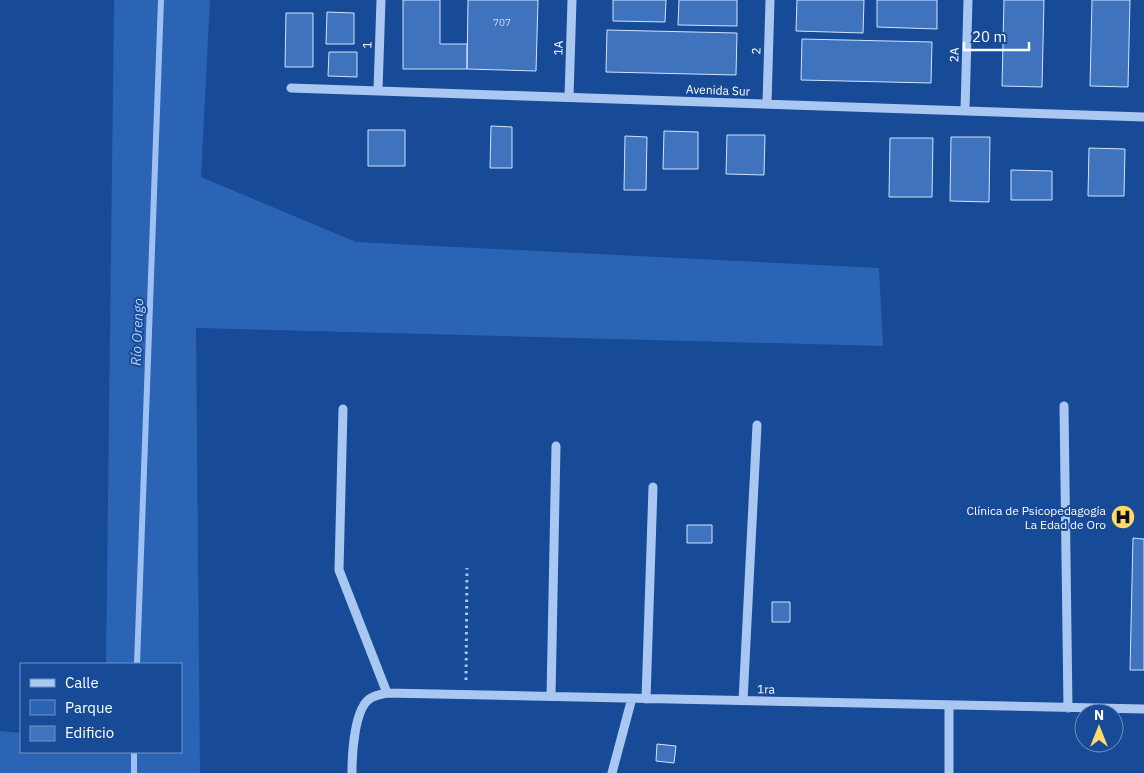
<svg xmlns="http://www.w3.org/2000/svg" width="1144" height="773" font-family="'IBM Plex Sans',sans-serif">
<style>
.green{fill:#2b63b5}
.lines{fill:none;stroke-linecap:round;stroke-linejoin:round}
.stream{stroke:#9dc1f3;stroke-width:6}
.building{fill:#4073be;stroke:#d1e3fc}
.path{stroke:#aac7f1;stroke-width:3;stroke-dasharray:2.5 4;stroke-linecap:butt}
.minor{stroke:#aac7f1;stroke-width:9}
.labels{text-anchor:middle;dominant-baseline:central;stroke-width:4;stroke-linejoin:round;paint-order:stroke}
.number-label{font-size:10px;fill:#cfdcef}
.street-label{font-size:12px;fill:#fff;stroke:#174a97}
.poi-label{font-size:12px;fill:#fff;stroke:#174a97;text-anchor:end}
.water-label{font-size:14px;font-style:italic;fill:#b6d2f8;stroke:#174a97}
</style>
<rect width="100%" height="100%" fill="#174a97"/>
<!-- green -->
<path class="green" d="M 114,0 L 210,0 L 201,177 L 356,242 L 879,268 L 883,346 L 196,328 L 200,773 L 0,773 L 0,731 L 21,733 L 21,752 L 181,752 L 181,664 L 106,664 Z"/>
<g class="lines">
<!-- stream -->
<path class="stream" d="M 137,664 L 161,0
M 134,773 L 134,752"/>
</g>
<!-- building -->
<path class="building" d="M 403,0 L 440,0 L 440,44 L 467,44 L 467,69 L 403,69 Z
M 468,0 L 538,0 L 536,71 L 467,69 Z
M 613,0 L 666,0 L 665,22 L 613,21 Z
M 679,0 L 737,0 L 737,26 L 678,25 Z
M 797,0 L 864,0 L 863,33 L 796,31 Z
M 877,0 L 937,0 L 937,29 L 877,27 Z
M 1004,0 L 1044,0 L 1042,87 L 1002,86 Z
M 1092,0 L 1130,0 L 1128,87 L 1090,86 Z
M 327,12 L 354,13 L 354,44 L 326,44 Z
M 286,13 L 313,13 L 313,67 L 285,67 Z
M 607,30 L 737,33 L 736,75 L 606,72 Z
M 802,39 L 932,42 L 931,83 L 801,80 Z
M 329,52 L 357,52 L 357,77 L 328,76 Z
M 491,126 L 512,127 L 512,168 L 490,168 Z
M 368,130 L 405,130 L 405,166 L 368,166 Z
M 664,131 L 698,132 L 698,169 L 663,169 Z
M 727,135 L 765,135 L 764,175 L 726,174 Z
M 625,136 L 647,137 L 646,190 L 624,190 Z
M 951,137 L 990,137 L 989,202 L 950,201 Z
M 890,138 L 933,138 L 932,197 L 889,197 Z
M 1089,148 L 1125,149 L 1124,196 L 1088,196 Z
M 1011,170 L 1052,171 L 1052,200 L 1011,200 Z
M 687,525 L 712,525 L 712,543 L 687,543 Z
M 1133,538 L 1144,539 L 1144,670 L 1130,670 Z
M 772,602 L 790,602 L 790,622 L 772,622 Z
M 657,744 L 676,746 L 674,763 L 656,761 Z"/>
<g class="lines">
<!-- path -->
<path class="path" d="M 466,680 L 467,568"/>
<!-- minor -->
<path class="minor" d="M 291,88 L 1144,117
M 378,90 L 381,0
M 569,97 L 572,0
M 767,104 L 770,0
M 965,110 L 968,0
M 1064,406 L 1068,708
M 343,409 L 339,570 L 387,693
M 551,696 L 556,446
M 646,699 L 653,487
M 743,701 L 757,425
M 352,773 C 352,755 354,707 371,698 C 376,695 382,694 387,693 L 1144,709
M 612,773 L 632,698
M 949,773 L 949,705"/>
</g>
<!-- icons -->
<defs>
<g id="hospital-disc" transform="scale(1.25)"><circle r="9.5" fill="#ffda6a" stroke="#174a97"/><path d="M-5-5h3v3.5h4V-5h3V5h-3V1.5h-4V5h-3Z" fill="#111"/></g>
</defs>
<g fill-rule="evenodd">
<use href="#hospital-disc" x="1123" y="517"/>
</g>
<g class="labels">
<!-- number labels -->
<g class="number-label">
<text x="502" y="22">707</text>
</g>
<!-- street labels -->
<g class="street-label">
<text transform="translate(367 45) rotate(-88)">1</text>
<text transform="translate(558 48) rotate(-88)">1A</text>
<text transform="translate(756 51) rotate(-88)">2</text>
<text transform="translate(954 55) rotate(-89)">2A</text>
<text transform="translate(718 90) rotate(2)">Avenida Sur</text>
<text transform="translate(766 689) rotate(1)">1ra</text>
</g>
<!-- poi labels -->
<g class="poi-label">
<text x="1106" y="510">Clínica de Psicopedagogía<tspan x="1106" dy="14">La Edad de Oro</tspan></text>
</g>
<!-- water labels -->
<g class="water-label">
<text transform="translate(137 332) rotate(-88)">Río Orengo</text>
</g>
</g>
<!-- legend -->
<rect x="20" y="663" width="162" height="90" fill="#174a97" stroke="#7492c1"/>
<rect x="30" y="679" width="25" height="8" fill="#aac7f1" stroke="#7492c1"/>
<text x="65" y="688" font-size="15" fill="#ffffff">Calle</text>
<rect x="30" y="700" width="25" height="15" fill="#2b63b5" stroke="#7492c1"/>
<text x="65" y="713" font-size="15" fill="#ffffff">Parque</text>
<rect x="30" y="726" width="25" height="15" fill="#4073be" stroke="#7492c1"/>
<text x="65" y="738" font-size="15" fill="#ffffff">Edificio</text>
<!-- north arrow -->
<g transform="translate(1099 728)"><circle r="24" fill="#174a97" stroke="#7492c1"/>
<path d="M0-4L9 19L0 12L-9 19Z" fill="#ffda6a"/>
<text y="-8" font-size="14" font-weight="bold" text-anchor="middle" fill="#ffffff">N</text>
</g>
<!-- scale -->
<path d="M964 42v8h65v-8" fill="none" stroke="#ffffff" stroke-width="2.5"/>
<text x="972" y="42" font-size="15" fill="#ffffff" stroke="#174a97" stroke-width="4" paint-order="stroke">20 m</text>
</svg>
